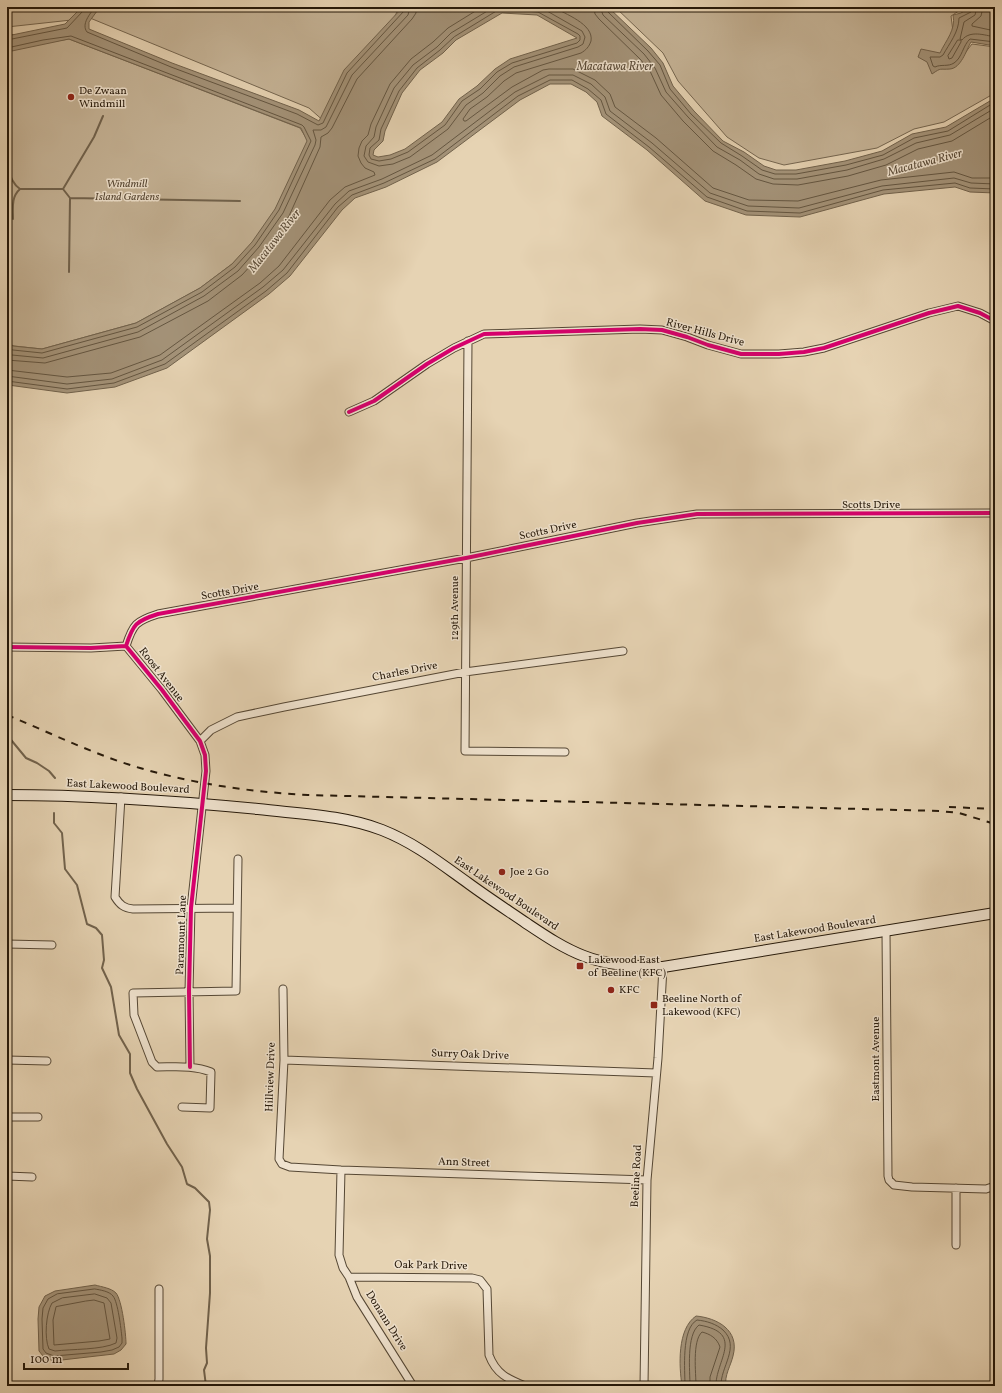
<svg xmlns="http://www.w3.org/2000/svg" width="1002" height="1393" font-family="Vollkorn,serif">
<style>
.green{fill:#c5b396;stroke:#756650}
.water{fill:#a49379;stroke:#71624c;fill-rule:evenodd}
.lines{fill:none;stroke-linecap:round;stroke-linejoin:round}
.shore{stroke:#645641;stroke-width:1}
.stream{stroke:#71624c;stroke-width:2}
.street-casing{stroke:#554734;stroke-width:9}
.secondary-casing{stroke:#251809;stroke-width:12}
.street{stroke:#efe2ce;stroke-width:7}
.secondary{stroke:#efe2ce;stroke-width:10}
.rail{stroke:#251809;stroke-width:2;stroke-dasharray:7 7;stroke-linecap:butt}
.cycleway-casing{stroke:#efe2ce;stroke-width:6}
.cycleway{stroke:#d6006c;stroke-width:4}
.poi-dot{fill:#8f2418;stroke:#efe2ce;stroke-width:1.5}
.labels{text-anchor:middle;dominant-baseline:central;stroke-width:3;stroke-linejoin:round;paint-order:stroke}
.poi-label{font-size:11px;fill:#251809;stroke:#efe2ce;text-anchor:start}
.park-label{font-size:11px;font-style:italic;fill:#554633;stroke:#efe2ce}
.street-label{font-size:11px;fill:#251809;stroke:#efe2ce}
.water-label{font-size:12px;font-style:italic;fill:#584936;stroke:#efe2ce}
</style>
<rect width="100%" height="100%" fill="#e6d3b3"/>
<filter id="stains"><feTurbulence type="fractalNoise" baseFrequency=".005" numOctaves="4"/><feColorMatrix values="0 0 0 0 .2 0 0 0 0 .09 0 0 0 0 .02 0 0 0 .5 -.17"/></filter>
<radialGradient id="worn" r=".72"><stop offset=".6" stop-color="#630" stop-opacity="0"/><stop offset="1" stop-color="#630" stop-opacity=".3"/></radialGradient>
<!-- green -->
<path class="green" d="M 7,7 L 399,7 L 368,78 L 326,123 L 309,108 L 90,18 L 7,27 Z
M 615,7 L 965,7 L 951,16 L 957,63 L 972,44 L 995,47 L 995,93 L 944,122 L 914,129 L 877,148 L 784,165 L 759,158 L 727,137 L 678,81 L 663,53 Z
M 7,33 L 44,43 L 69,39 L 300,128 L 308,141 L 275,210 L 252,243 L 232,264 L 200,288 L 136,323 L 42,349 L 14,346 L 7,343 Z"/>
<!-- water -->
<path class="water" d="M 82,7 L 100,7 L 89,22 L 89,29 L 172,63 L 299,110 L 319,121 L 344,70 L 401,9 L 409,7 L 608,7 L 651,48 L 663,63 L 673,86 L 694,111 L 723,141 L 744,152 L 764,166 L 776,170 L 796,170 L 845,161 L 882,151 L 912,134 L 946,127 L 995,98 L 995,193 L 970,192 L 955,187 L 884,194 L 800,217 L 746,215 L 705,201 L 647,150 L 602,116 L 597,102 L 586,92 L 571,84 L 550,84 L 520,100 L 437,162 L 386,187 L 355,198 L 342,210 L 290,276 L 269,294 L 167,368 L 115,387 L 67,393 L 8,385 L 7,343 L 13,346 L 42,349 L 136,323 L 200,288 L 232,264 L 252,242 L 275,209 L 307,141 L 301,128 L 69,39 L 7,52 L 7,36 L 65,24 ZM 502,13 L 537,15 L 577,38 L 510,59 L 495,69 L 477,86 L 459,99 L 442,122 L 405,149 L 390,155 L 378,157 L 373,155 L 374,150 L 383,141 L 385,131 L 402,93 L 420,70 L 443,53 L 456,40 Z
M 971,7 L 995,7 L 995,46 L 971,42 C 966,51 961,68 950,69 C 939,70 942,67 932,74 L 927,62 L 918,57 L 921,49 L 940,53 C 946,40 956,30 953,15 L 961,13 Z
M 95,1285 C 102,1287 111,1288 116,1293 C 122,1300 126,1334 126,1344 L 121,1350 L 114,1354 L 53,1361 L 43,1356 L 39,1351 L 38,1319 L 39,1307 L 45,1296 L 55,1291 Z
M 696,1316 C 717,1318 740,1330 733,1356 C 731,1365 724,1376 726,1386 L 682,1386 C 679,1366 677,1329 696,1316 Z"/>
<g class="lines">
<!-- shore -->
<path class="shore" d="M 95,7 C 90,14 81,24 87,32 L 171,67 L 297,114 L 318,125 L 323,123 L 347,73 L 404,11 L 405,7
M 494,7 L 451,33 L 437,47 L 413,65 L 394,88 L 376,127 L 374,137 L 366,146 L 364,156 L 368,162 L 379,166 L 393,164 L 410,157 L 448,129 L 466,105 L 483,93 L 500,76 L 514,67 L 578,47 L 583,44 L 585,37 L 582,31 L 540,7
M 553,7 C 565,14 594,24 591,41 C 589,47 586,50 581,53 L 516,73 L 504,81 L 487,97 L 470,109 L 463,119 L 464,121 L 466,121 L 512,87 L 543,70 L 549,69 L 573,69 L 595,80 L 610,94 L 615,107 L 656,138 L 713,188 L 749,200 L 798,201 L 881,180 L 954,172 L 972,178 L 995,178
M 594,7 L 595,14 L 599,19 L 640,59 L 650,71 L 661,95 L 683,121 L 713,151 L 736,165 L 756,179 L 773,184 L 798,185 L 848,176 L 886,165 L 918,149 L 952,141 L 995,115
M 600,7 L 603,15 L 644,54 L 655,68 L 666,92 L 688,117 L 717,147 L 740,160 L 759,174 L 774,179 L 797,179 L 847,170 L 884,159 L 916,143 L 950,135 L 995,108
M 605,7 L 607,11 L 648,51 L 660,65 L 670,89 L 691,114 L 721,143 L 742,156 L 762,170 L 775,174 L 796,174 L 846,165 L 883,155 L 914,138 L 948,131 L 995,102
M 972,7 L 971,12 L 959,18 C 959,32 949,44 943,55 L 940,57 L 930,57 L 933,66 L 935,67 C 941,64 948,67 954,63 C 962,58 963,45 970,39 L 995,42
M 977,7 L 975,15 L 964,22 L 960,39 L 962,40 C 970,30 984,35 995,37
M 983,7 L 981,16 L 972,24 L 972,26 L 995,31
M 500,9 L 538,12 L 578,34 L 580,36 L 580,40 L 577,43 L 512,63 L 497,72 L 480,89 L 462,101 L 445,125 L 408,152 L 391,159 L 379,161 L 371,159 L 369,155 L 370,148 L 379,140 L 381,129 L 399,91 L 417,68 L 440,50 L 454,37 Z
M 7,40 L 67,28 L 83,11 L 84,7
M 958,40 L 961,40 L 961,42 L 952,58 L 949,59 L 948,56 Z
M 7,48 L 43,40 L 71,36 L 302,125 L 304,127 L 311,141 L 279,210 L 255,245 L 235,267 L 202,292 L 137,327 L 42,353 L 13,350 L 7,348
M 7,353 L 12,355 L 43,358 L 138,332 L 204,296 L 238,271 L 259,247 L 283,213 L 315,145 L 316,140 L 313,130 L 321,130 L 326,127 L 352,75 L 408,15 L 410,7
M 7,360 L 45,363 L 140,337 L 208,301 L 242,275 L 264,251 L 289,216 L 320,147 L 321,137 L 328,133 L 332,128 L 357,79 L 412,19 L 416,13 L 416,7
M 7,370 L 67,377 L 111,373 L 160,355 L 260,283 L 279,266 L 330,200 L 345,187 L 375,175 L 374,172 L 365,168 L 361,163 L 358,156 L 359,148 L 362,141 L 368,135 L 371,124 L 390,84 L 411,59 L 433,42 L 448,28 L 482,7
M 7,376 L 67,384 L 112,379 L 162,360 L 263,287 L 283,270 L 335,204 L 349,191 L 382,179 L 432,155 L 515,92 L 549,75 L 573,75 L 591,84 L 605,97 L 610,111 L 652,143 L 710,193 L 748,206 L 799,208 L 882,186 L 954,178 L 971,183 L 995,184
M 7,381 L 67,389 L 114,383 L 165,364 L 266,291 L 287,273 L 338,207 L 352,195 L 384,183 L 435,159 L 518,96 L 550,80 L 572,80 L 588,89 L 601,100 L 606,114 L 649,147 L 707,197 L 747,211 L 800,213 L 883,190 L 955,183 L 970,188 L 995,189
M 95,1289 C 100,1290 109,1291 113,1296 C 118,1302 121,1329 122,1338 L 122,1343 L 119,1347 L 112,1350 L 101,1352 L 54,1356 L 46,1353 L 43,1349 L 42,1319 L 43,1308 L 48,1299 L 57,1294 Z
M 95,1294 L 107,1298 L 111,1303 L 117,1338 L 116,1343 C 102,1350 71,1349 55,1351 L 49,1349 C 44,1338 46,1313 52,1303 L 62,1298 Z
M 86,1301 L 94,1300 L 104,1303 L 110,1339 L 99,1341 L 54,1345 L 53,1320 L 56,1307 Z
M 685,1386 C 685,1370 681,1329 697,1320 C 707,1321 716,1324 723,1330 C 741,1347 720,1367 721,1386
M 690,1386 C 690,1371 686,1335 699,1325 C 746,1333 715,1361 716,1386
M 696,1386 C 696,1373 692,1341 702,1332 C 710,1334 717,1338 720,1347 L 710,1377 L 710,1386"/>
<!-- stream -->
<path class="stream" d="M 103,116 L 94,137 L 63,189 L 70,198 L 240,201
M 7,166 C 10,174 12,184 20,189 L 63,189
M 13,219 C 13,208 11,197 20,189
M 69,272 L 70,198
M 7,735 L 26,758 L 37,763 L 49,771 L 55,778
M 54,813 L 54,823 L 62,833 L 65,869 L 77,885 L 87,924 L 96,928 L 102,935 L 104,960 L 102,968 L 111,987 L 119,1035 L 130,1054 L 130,1073 L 137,1089 L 167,1144 L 182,1167 L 187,1184 L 195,1188 L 209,1202 L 210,1210 L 207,1239 L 210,1256 L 210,1293 L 206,1348 L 207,1363 L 204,1370 L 206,1386"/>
<!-- street casing -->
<g class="street-casing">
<path id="street" d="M 468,341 L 465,751 L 565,752
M 349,412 L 374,401 L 427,364 L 454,348 L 484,334 L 640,329 L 662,330 L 687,337 L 708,345 L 741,354 L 779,354 L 804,352 L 824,348 L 929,313 L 958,306 L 980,313 L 995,321
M 126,646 C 133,624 136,621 158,614 L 466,558 L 637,523 L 697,514 L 995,513
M 7,647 L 91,648 L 126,646 L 162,690 L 200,741 L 205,755 L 206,771 L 191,908 L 189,991 L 190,1067
M 200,741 L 211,730 L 237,717 L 284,707 L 465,672 L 623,651
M 121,797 L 115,897 C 120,905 124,908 133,909 L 237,908
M 886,931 L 888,1176 L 889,1180 L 894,1185 L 912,1187 L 986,1189 L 995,1186
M 7,944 L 52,945
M 283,989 L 284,1060 L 279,1159 L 282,1164 L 290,1167 L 341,1170 L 647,1180
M 7,1060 L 47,1061
M 284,1060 L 656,1073
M 182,1107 L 210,1108 L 211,1072 C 194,1065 175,1067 157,1067 L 152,1062 L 134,1015 L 133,993 L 236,991 L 238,859
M 7,1117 L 38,1117
M 341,1170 L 339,1255 L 343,1268 L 349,1277 L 357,1297 L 413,1386
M 7,1176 L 32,1177
M 7,1241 L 7,1242
M 956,1245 L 956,1188
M 349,1277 L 472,1278 L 480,1280 L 487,1289 L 489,1355 C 496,1374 508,1379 525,1386
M 158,1386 L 159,1379 L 159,1289
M 644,1386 L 647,1180 L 658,1058 L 663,967"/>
</g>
<!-- secondary casing -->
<g class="secondary-casing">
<path id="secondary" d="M 7,795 C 91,795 175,801 258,809 C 300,814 343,815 382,830 C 415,843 440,863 468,883 C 487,897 507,910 526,923 C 544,935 563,948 584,956 C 609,966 636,966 663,967 L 995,913"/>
</g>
<!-- street -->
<use href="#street" class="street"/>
<!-- secondary -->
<use href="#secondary" class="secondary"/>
<!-- rail -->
<path class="rail" d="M 7,715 C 51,733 95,755 140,768 C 195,784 251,792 308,795 L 940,811 L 959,813 L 995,824
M 949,807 L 995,809"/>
<!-- cycleway casing -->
<g class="cycleway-casing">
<path id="cycleway" d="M 349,412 L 374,401 L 427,364 L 454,348 L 484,334 L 640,329 L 662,330 L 687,337 L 708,345 L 741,354 L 779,354 L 804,352 L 824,348 L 929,313 L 958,306 L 980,313 L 995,321
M 126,646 C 133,624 136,621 158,614 L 466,558 L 637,523 L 697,514 L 995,513
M 7,647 L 91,648 L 126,646 L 162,690 L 200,741 L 205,755 L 206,771 L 191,908 L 189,991 L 190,1067"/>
</g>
<!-- cycleway -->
<use href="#cycleway" class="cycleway"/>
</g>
<!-- markers -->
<g class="poi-dot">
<circle cx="71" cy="97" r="4"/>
<circle cx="502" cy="872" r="4"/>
<rect x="576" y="962" width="8" height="8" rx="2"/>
<circle cx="611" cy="990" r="4"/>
<rect x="650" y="1001" width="8" height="8" rx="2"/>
</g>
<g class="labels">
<!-- poi labels -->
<g class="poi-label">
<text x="79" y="91">De Zwaan<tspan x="79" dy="13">Windmill</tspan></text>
<text x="510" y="872">Joe 2 Go</text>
<text x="588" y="960">Lakewood East<tspan x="588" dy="13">of Beeline (KFC)</tspan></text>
<text x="619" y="990">KFC</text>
<text x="662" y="999">Beeline North of<tspan x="662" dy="13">Lakewood (KFC)</tspan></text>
</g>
<!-- park labels -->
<g class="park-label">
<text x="127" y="184">Windmill<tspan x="127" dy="13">Island Gardens</tspan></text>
</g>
<!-- street labels -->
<g class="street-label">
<text transform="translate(705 333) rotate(15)">River Hills Drive</text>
<text x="871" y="505">Scotts Drive</text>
<text transform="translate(548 531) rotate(-12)">Scotts Drive</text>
<text transform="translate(230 592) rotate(-10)">Scotts Drive</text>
<text transform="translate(455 608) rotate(-90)">129th Avenue</text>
<text transform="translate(405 672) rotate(-11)">Charles Drive</text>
<text transform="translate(161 675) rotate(52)">Roost Avenue</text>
<text transform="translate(128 787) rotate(3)">East Lakewood Boulevard</text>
<text transform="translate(506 894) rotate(34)">East Lakewood Boulevard</text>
<text transform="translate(815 930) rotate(-9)">East Lakewood Boulevard</text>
<text transform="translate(182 935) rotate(-88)">Paramount Lane</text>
<text transform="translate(470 1055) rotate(2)">Surry Oak Drive</text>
<text transform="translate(876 1059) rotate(-90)">Eastmont Avenue</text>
<text transform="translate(271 1077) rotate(-88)">Hillview Drive</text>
<text transform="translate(464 1163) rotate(2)">Ann Street</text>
<text transform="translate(637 1176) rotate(-87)">Beeline Road</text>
<text transform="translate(431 1266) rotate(1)">Oak Park Drive</text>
<text transform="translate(386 1321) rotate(58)">Donann Drive</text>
</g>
<!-- water labels -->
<g class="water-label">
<text x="615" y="67">Macatawa River</text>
<text transform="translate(925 163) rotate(-15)">Macatawa River</text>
<text transform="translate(275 241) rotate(-52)">Macatawa River</text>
</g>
</g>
<!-- margin -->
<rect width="1002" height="1393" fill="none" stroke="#e6d3b3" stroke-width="24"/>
<rect x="8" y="8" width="986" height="1377" fill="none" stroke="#251809" stroke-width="2"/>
<rect x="12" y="12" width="978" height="1369" fill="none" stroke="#251809"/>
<!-- scale -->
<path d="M24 1363v6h104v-6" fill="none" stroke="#251809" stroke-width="2"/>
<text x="30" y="1363" font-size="12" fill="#251809" stroke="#efe2ce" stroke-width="3" paint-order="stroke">100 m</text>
<rect width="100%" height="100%" filter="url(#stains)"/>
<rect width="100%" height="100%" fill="url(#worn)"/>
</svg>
